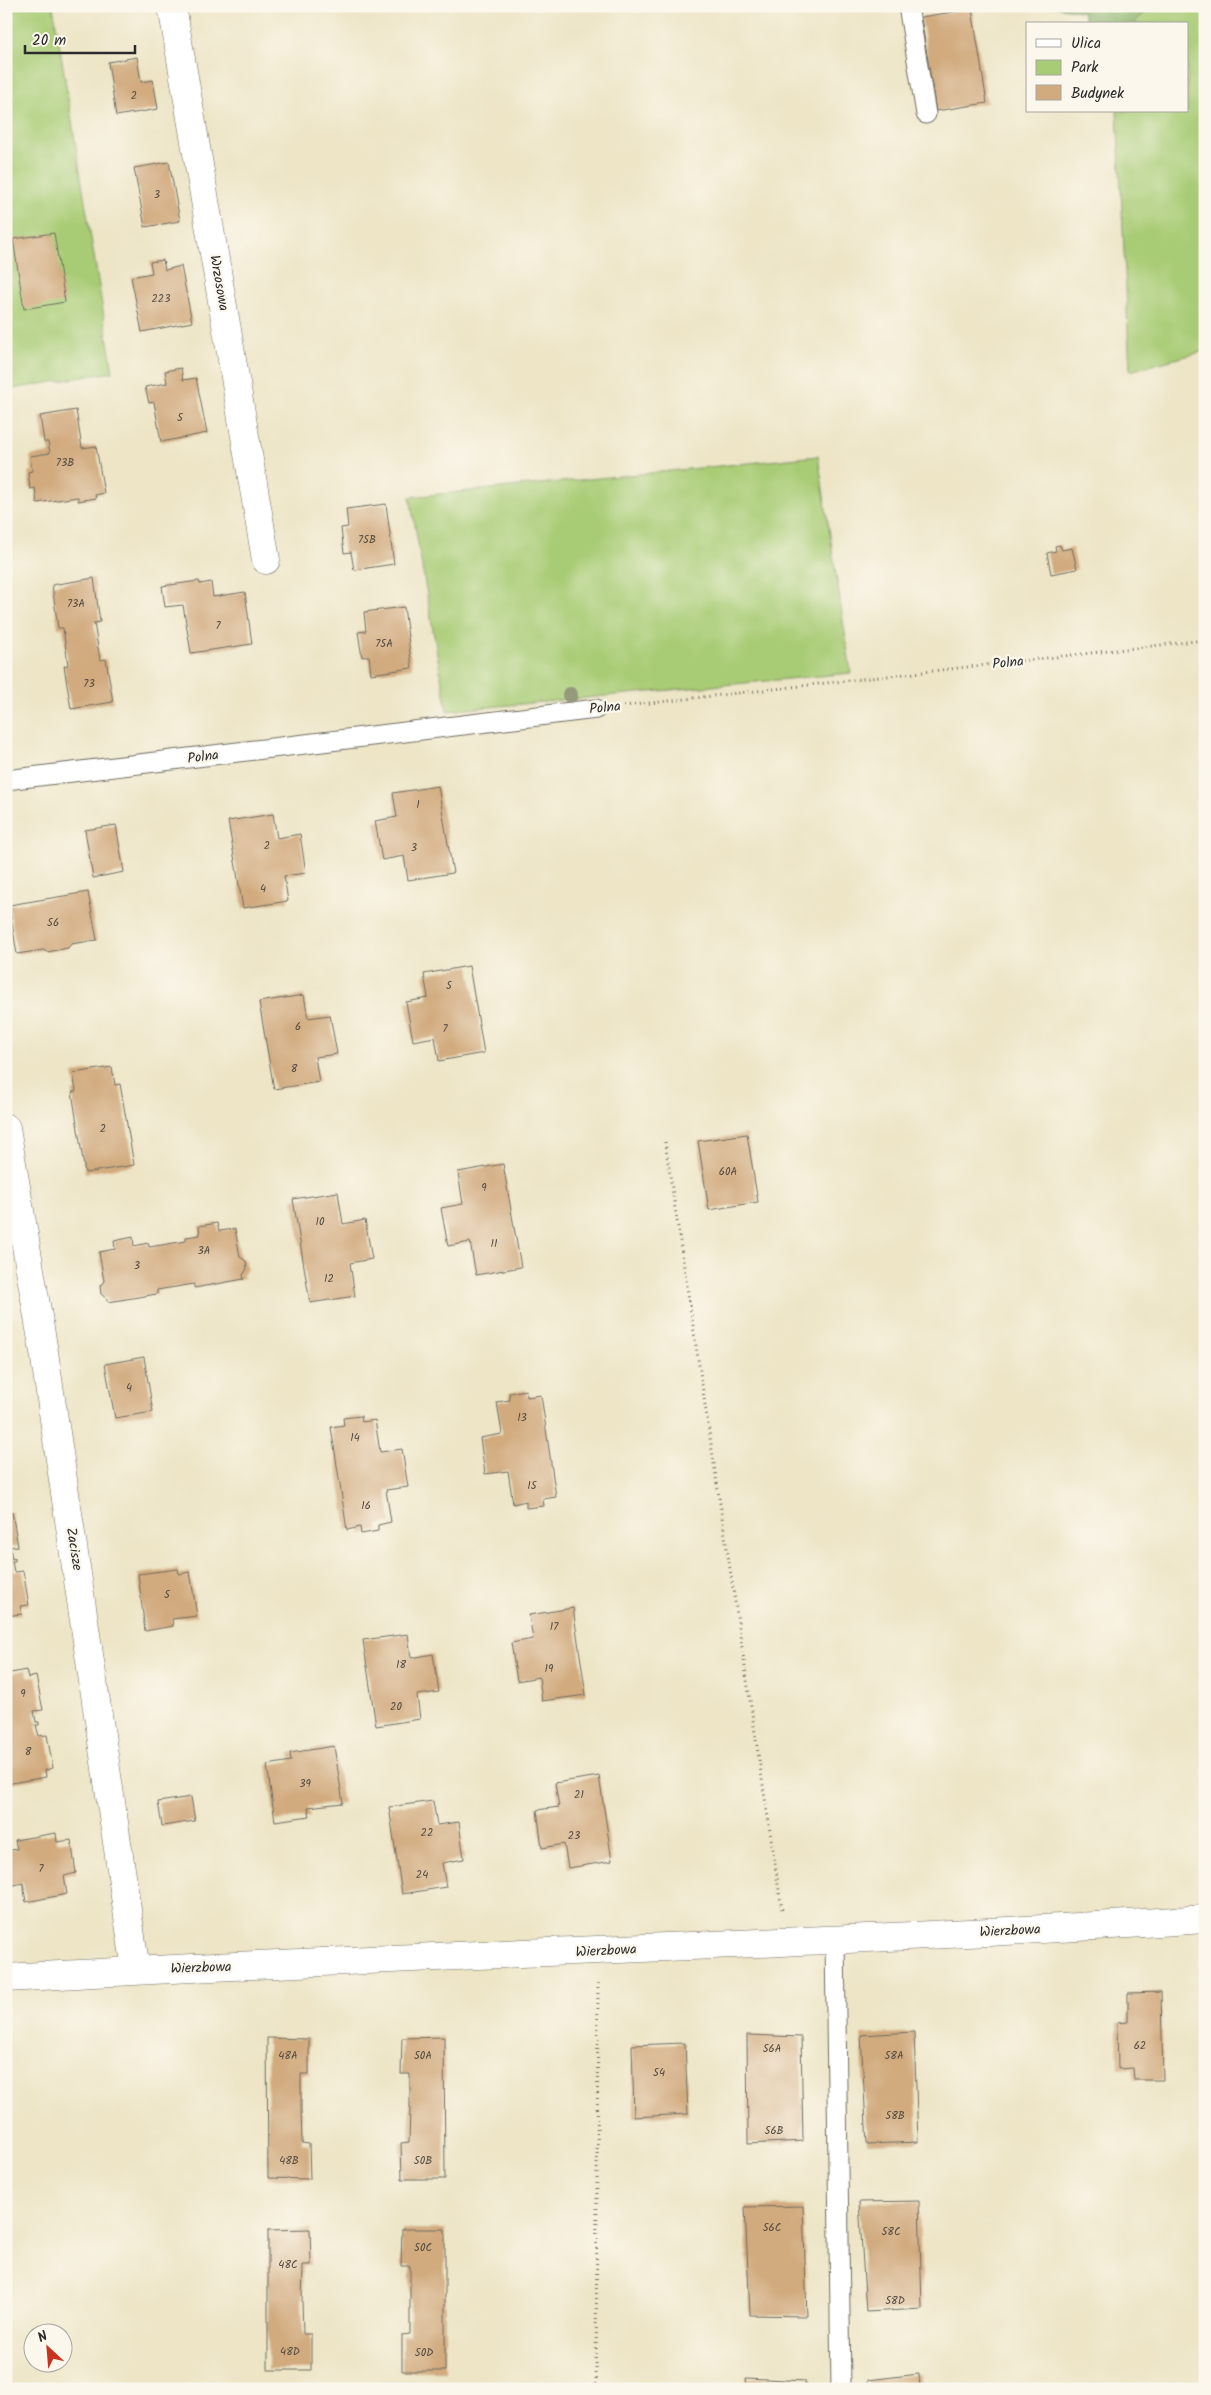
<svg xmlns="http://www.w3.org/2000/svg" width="1211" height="2395" font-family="Kalam,sans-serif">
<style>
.green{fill:#a8cc75;stroke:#6a7c50}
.forest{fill:#86b066;stroke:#586e48}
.building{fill:#d1aa7e}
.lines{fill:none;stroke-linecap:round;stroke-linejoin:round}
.lane-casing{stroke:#6f6c61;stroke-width:21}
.street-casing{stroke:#6f6c61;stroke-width:29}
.path{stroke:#6f6c61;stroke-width:3;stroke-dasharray:1 4;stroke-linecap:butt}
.lane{stroke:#fff;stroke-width:19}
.street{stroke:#fff;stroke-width:28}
.tree{fill:#97997d}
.labels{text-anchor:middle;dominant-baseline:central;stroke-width:4.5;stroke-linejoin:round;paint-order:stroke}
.number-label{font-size:11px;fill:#544b40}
.street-label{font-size:14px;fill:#2b2b2b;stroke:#fbf7ec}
</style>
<rect width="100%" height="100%" fill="#fbf7ec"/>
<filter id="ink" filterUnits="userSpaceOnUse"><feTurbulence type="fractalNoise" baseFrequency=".02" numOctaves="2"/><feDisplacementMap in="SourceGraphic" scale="10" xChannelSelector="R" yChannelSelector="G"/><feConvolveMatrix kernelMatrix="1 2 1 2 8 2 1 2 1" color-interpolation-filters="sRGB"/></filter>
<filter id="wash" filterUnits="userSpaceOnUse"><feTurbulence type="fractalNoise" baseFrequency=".0096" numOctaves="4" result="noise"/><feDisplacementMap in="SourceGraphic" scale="20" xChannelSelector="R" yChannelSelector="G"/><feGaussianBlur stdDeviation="1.12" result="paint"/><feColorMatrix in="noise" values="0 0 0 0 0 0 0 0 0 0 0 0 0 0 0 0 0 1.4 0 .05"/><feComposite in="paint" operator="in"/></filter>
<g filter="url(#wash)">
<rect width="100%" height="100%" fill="#ede5c6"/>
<!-- green -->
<path class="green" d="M 6,6 L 53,6 L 113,372 L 6,390 Z
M 1152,6 L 1205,6 L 1205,351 L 1130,371 L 1117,111 L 1187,111 L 1187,24 L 1136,24 L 1135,21 Z
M 818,456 L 851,673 L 447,711 L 410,497 Z"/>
<!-- forest -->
<path class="forest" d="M 1052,6 L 1152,6 L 1136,21 L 1136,24 L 1087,24 L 1083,12 Z"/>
<g id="blocks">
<!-- building -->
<path class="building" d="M 972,9 L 987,103 L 936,111 L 921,17 Z
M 137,57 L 141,82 L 153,80 L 158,109 L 116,116 L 108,62 Z
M 169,162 L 180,221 L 145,227 L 134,168 Z
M 54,233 L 65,302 L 24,309 L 13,239 Z
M 163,260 L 165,270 L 181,266 L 192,322 L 142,332 L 131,277 L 152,273 L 150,262 Z
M 181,368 L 183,380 L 196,378 L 207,433 L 161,442 L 154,402 L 149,403 L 145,387 L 167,383 L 165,371 Z
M 76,410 L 82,448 L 96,446 L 104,493 L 95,495 L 96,498 L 78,501 L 78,497 L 37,503 L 35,488 L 30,489 L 28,472 L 32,471 L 30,456 L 50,453 L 48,442 L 44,442 L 40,416 Z
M 386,504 L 394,564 L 354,570 L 351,552 L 344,553 L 341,528 L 348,527 L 346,509 Z
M 1060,545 L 1062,550 L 1072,548 L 1077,569 L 1051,574 L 1047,553 L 1056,551 L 1055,546 Z
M 94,578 L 100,622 L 94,623 L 100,660 L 106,659 L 113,702 L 71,709 L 64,666 L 68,665 L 63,628 L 58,628 L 52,585 Z
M 199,581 L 200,584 L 211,582 L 213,597 L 245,592 L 252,644 L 191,653 L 183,605 L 165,607 L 162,586 Z
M 404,607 L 412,668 L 371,674 L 369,656 L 362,657 L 358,632 L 366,631 L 364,612 Z
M 438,786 L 453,873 L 408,880 L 404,856 L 382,860 L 375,821 L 397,817 L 393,793 Z
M 273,814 L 277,838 L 300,834 L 306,873 L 284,876 L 288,901 L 243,908 L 228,821 Z
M 116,825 L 124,872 L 93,878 L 85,830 Z
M 88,892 L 97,940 L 71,944 L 68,948 L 47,952 L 43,950 L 17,954 L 9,905 Z
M 469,966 L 484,1053 L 439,1061 L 435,1037 L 413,1041 L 406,1002 L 428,998 L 424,974 Z
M 304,995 L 308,1018 L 330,1015 L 337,1054 L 315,1057 L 319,1082 L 274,1089 L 259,1002 Z
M 112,1067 L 115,1085 L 120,1084 L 134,1165 L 85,1173 L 72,1092 L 76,1091 L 73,1073 Z
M 747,1134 L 758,1202 L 709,1210 L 698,1141 Z
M 503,1164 L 521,1267 L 476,1275 L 470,1242 L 448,1246 L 441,1208 L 463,1204 L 458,1172 Z
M 338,1192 L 343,1224 L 365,1220 L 372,1259 L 350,1263 L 355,1296 L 310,1303 L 293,1199 Z
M 217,1223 L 219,1231 L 235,1229 L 240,1257 L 246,1261 L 247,1269 L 243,1275 L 244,1279 L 194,1288 L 194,1284 L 157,1290 L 157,1294 L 108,1302 L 107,1299 L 101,1294 L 100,1286 L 104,1281 L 99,1252 L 115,1249 L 114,1241 L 133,1237 L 134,1246 L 148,1243 L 149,1247 L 186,1241 L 186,1237 L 200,1235 L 199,1226 Z
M 144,1357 L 153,1412 L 115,1418 L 105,1364 Z
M 526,1390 L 527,1397 L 541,1395 L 556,1497 L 543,1499 L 544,1506 L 526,1508 L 526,1501 L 513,1504 L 508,1471 L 485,1474 L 480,1438 L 502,1434 L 497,1402 L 510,1400 L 509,1393 Z
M 361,1416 L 362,1422 L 375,1420 L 380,1452 L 402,1449 L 408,1487 L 386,1490 L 391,1522 L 378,1525 L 378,1531 L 361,1534 L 360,1527 L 347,1530 L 331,1427 L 344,1425 L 343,1418 Z
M 12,1512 L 18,1546 L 10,1547 L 12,1559 L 15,1558 L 15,1561 L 12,1561 L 14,1572 L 23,1571 L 29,1605 L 20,1606 L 22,1614 L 6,1616 L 6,1513 Z
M 178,1569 L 179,1574 L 190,1572 L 197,1616 L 172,1619 L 173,1626 L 145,1631 L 138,1574 Z
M 573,1608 L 586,1695 L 542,1701 L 539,1677 L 517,1681 L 511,1643 L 533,1639 L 529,1615 Z
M 408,1634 L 411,1658 L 433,1654 L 439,1692 L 417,1695 L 420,1719 L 376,1726 L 363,1640 Z
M 26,1670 L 28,1678 L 36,1676 L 43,1710 L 34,1711 L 36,1722 L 39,1722 L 39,1725 L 36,1725 L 39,1736 L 47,1735 L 53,1768 L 45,1770 L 46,1777 L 6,1784 L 6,1674 Z
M 334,1746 L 343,1803 L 308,1807 L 310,1816 L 275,1821 L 267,1765 L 291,1761 L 290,1753 Z
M 599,1776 L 612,1861 L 568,1868 L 564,1844 L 542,1848 L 537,1810 L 559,1807 L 555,1783 Z
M 191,1797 L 195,1821 L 162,1826 L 158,1802 Z
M 433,1801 L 437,1825 L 459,1822 L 464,1859 L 442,1863 L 446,1887 L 402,1894 L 389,1807 Z
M 56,1833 L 57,1842 L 71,1840 L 76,1873 L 64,1876 L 67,1894 L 26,1902 L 23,1883 L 10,1886 L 6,1851 L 17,1849 L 15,1840 Z
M 1161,1992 L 1163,2080 L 1134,2080 L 1133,2068 L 1118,2069 L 1117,2023 L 1128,2022 L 1128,1993 Z
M 914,2032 L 918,2142 L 867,2144 L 861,2035 Z
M 747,2035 L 801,2037 L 803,2141 L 748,2144 Z
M 444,2037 L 445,2179 L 402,2179 L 401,2143 L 409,2142 L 410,2108 L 410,2074 L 401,2074 L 402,2038 Z
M 267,2038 L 309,2039 L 309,2074 L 301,2074 L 301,2109 L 302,2143 L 309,2144 L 310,2179 L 268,2178 Z
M 685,2043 L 688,2114 L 634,2117 L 632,2045 Z
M 919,2201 L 922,2309 L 866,2312 L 859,2202 Z
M 803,2206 L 807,2316 L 750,2315 L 745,2207 Z
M 310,2229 L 311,2265 L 303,2265 L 302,2301 L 303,2334 L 311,2334 L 311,2370 L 268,2370 L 268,2230 Z
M 402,2229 L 445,2229 L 445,2371 L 402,2371 L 402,2335 L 410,2334 L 410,2266 L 401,2266 Z
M 919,2374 L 920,2389 L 868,2389 L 868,2380 Z
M 746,2378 L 805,2381 L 805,2389 L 747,2389 Z"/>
</g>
</g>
<g filter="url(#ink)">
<use href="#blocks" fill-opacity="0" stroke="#6f6c61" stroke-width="1"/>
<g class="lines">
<!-- lane casing -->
<g class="lane-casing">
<path id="lane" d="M 908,6 L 926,114
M 6,780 L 596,709
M 835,1940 L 841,2389"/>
</g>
<!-- street casing -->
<g class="street-casing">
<path id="street" d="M 172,6 L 266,560
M 6,1128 L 44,1352 L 136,1970
M 6,1978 C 406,1954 806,1946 1205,1919"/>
</g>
<!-- path -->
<path class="path" d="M 624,706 L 1205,640
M 665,1142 L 782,1910
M 596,2389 L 598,1982"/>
<!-- lane -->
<use href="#lane" class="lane"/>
<!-- street -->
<use href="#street" class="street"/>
</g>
<!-- trees -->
<circle class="tree" cx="570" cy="695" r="8"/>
</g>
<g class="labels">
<!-- number labels -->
<g class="number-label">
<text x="134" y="96">2</text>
<text x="157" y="195">3</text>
<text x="161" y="299">223</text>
<text x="180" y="418">5</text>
<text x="65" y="463">73B</text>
<text x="367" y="540">75B</text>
<text x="76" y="604">73A</text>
<text x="218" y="626">7</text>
<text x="384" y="644">75A</text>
<text x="89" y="684">73</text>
<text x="418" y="805">1</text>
<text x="267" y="846">2</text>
<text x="414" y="848">3</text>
<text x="263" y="889">4</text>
<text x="53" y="923">56</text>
<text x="449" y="986">5</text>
<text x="298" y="1027">6</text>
<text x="445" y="1029">7</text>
<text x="294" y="1069">8</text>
<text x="103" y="1129">2</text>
<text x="728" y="1172">60A</text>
<text x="484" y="1188">9</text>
<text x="320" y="1222">10</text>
<text x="494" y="1244">11</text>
<text x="204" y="1251">3A</text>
<text x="137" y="1266">3</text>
<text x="329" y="1279">12</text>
<text x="129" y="1388">4</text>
<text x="522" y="1418">13</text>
<text x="355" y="1438">14</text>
<text x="532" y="1486">15</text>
<text x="366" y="1506">16</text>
<text x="167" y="1595">5</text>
<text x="554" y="1627">17</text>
<text x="401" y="1665">18</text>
<text x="549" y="1669">19</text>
<text x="23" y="1694">9</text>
<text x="396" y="1707">20</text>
<text x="28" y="1752">8</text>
<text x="305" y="1784">39</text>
<text x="579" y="1795">21</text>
<text x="427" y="1833">22</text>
<text x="574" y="1836">23</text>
<text x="41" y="1869">7</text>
<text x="422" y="1875">24</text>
<text x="1140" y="2046">62</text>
<text x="772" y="2049">56A</text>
<text x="288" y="2056">48A</text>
<text x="423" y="2056">50A</text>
<text x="894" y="2056">58A</text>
<text x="659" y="2073">54</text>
<text x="895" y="2116">58B</text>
<text x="774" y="2131">56B</text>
<text x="289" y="2161">48B</text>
<text x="423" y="2161">50B</text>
<text x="772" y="2228">56C</text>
<text x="891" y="2232">58C</text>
<text x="423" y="2248">50C</text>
<text x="288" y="2265">48C</text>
<text x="895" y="2301">58D</text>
<text x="290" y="2352">48D</text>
<text x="424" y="2353">50D</text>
</g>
<!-- street labels -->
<g class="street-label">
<text transform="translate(219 283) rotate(80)">Wrzosowa</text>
<text transform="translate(1008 663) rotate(-6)">Polna</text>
<text transform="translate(605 708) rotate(-6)">Polna</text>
<text transform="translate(203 757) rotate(-7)">Polna</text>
<text transform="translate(74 1549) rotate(81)">Zacisze</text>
<text transform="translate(1010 1931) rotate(-3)">Wierzbowa</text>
<text transform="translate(606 1951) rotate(-3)">Wierzbowa</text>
<text transform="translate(201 1968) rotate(-2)">Wierzbowa</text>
</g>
</g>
<!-- margin -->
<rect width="1211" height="2395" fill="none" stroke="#fbf7ec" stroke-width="25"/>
<!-- legend -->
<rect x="1026" y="22" width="162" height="90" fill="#fbf7ec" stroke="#a8a59f"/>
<rect x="1036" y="39" width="25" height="8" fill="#ffffff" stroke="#a8a59f"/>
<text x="1071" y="48" font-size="15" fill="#2b2b2b">Ulica</text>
<rect x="1036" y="60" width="25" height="15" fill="#a8cc75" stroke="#a8a59f"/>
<text x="1071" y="72" font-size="15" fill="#2b2b2b">Park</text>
<rect x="1036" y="85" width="25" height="15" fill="#d1aa7e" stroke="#a8a59f"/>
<text x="1071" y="98" font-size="15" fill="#2b2b2b">Budynek</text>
<!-- north arrow -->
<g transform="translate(48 2348) rotate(334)"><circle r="24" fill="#fbf7ec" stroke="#a8a59f"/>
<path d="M0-4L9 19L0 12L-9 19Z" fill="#c8321e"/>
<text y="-8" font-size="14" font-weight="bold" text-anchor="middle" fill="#2b2b2b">N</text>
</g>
<!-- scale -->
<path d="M25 45v8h110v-8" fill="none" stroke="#2b2b2b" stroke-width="2.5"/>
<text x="32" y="45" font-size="15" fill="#2b2b2b" stroke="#fbf7ec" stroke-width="4" paint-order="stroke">20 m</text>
</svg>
